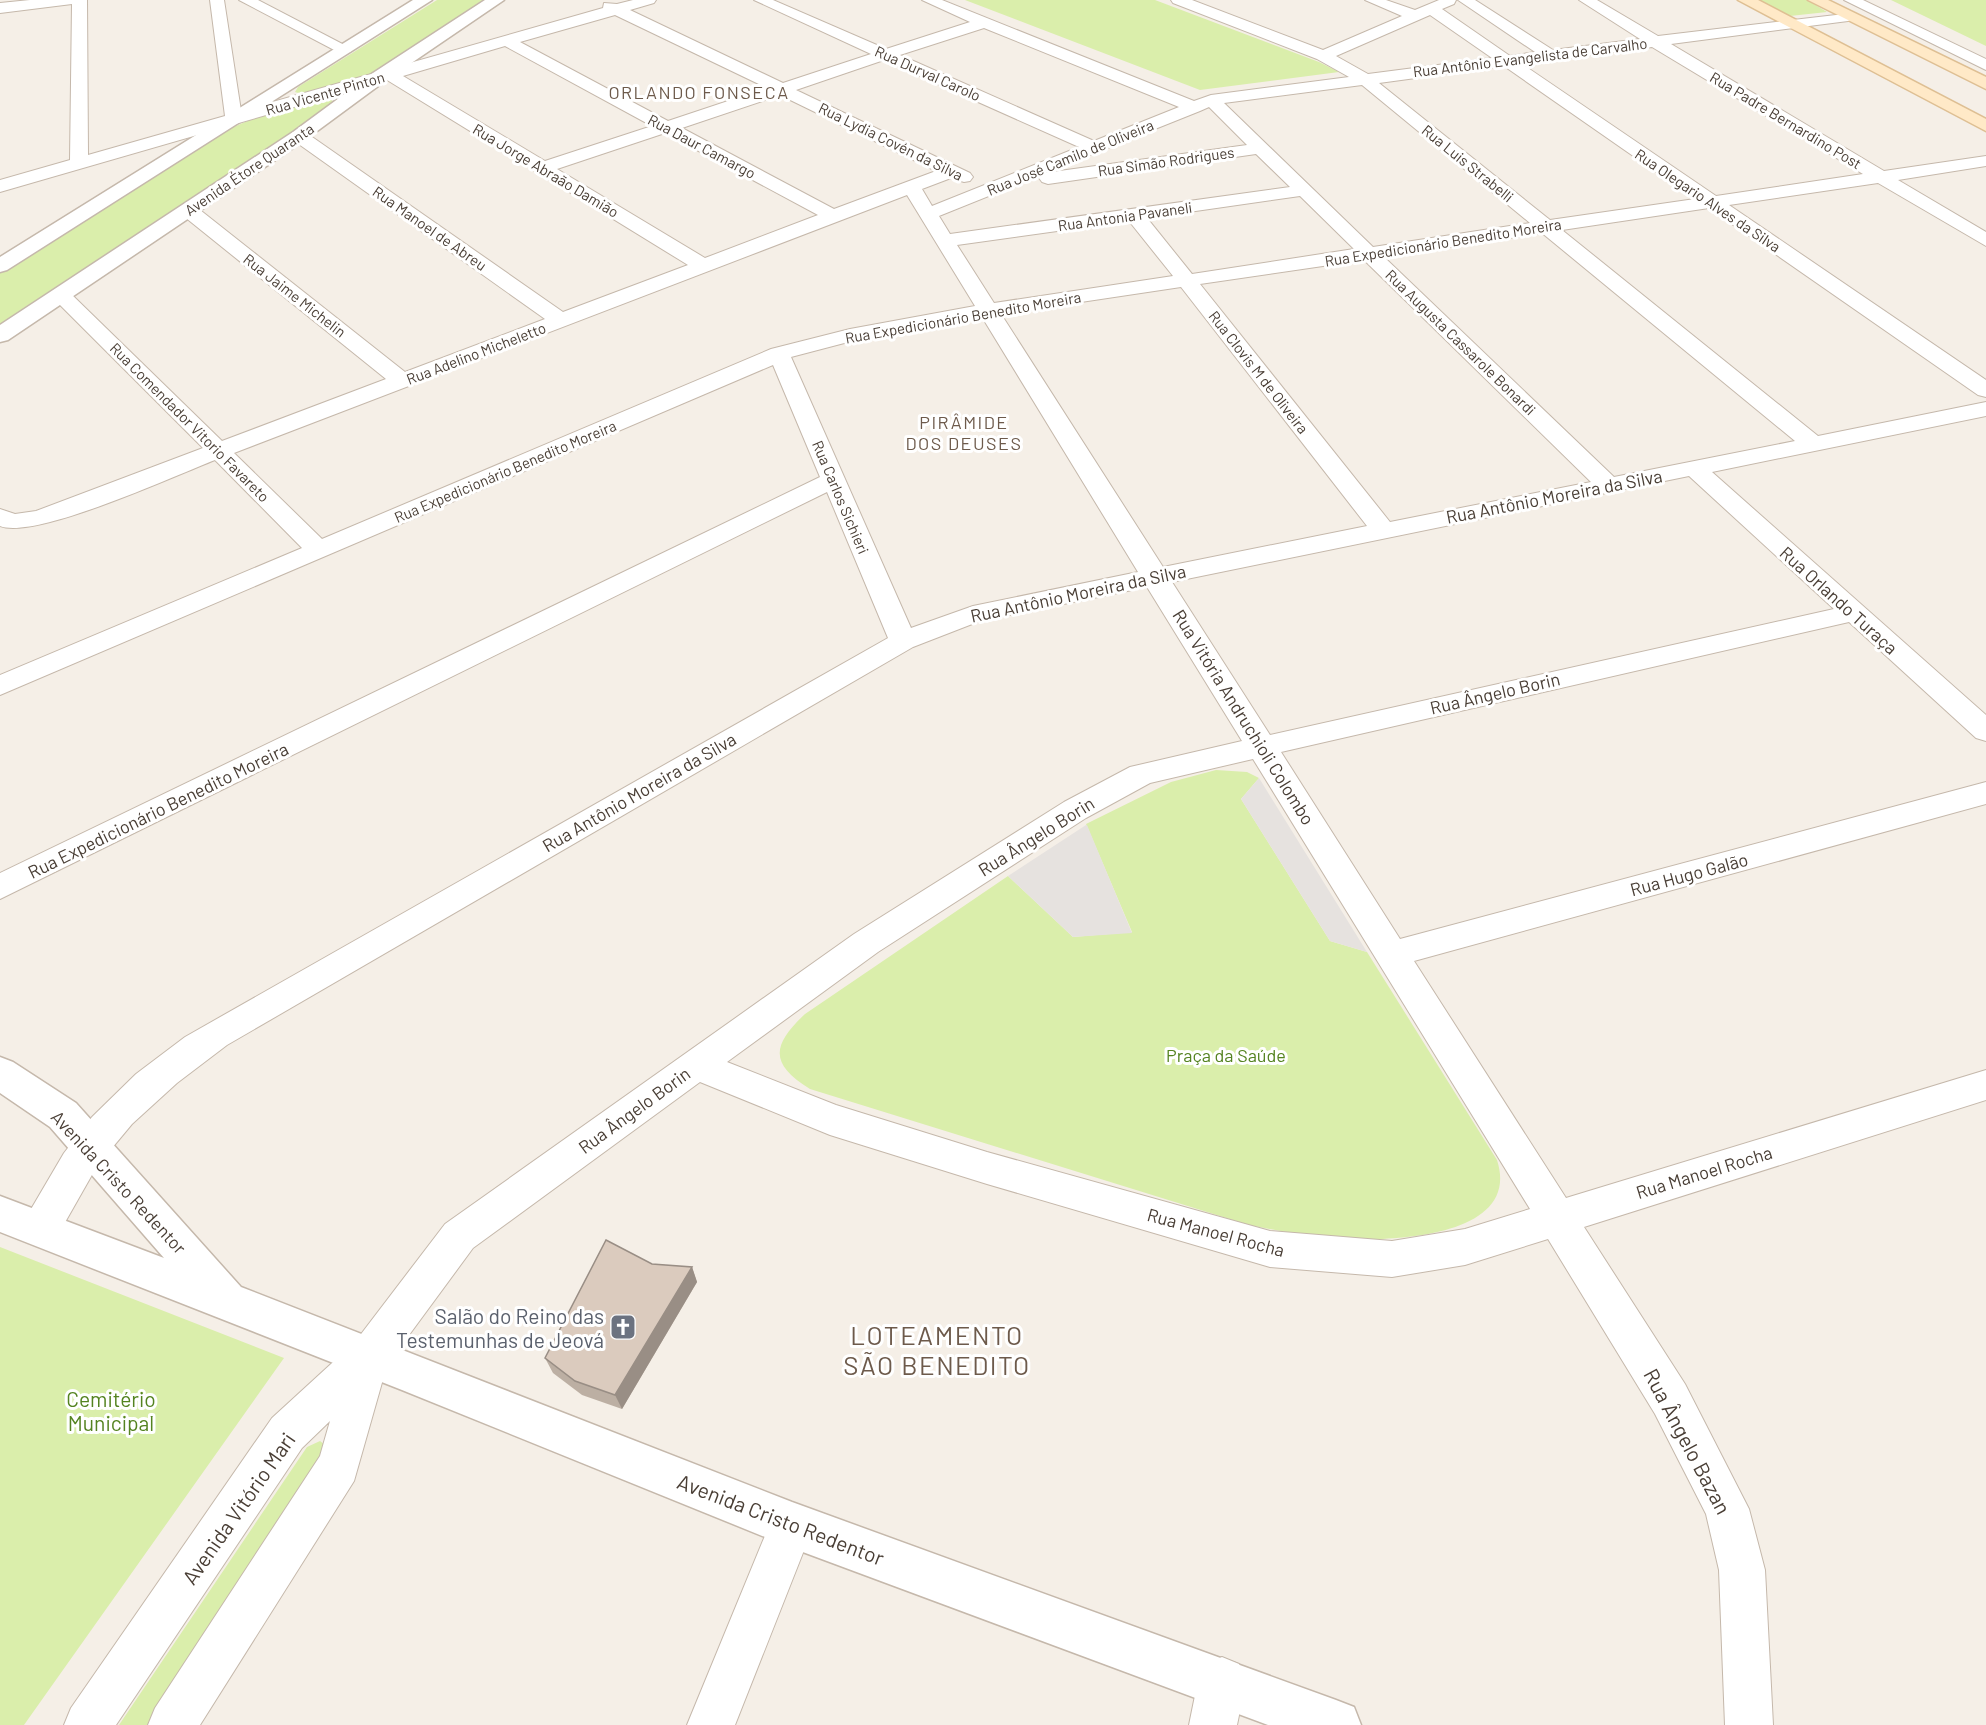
<svg xmlns="http://www.w3.org/2000/svg" width="1986" height="1725" font-family="Barlow,sans-serif">
<style>
.green{fill:#daeeab}
.parking{fill:#e6e2df}
.lines{fill:none;stroke-linecap:round;stroke-linejoin:round}
.minor-casing{stroke:#c5b8ab;stroke-width:2}
.tertiary-casing{stroke:#c5b8ab;stroke-width:3}
.secondary-casing{stroke:#debf93;stroke-width:3}
.minor{fill:#fff;fill-rule:evenodd}
.tertiary{fill:#fff;fill-rule:evenodd}
.secondary{fill:#ffe9c7;fill-rule:evenodd}
.wall{fill:#bcafa3}
.shaded-wall{fill:#998e85}
.building{fill:#dbcbbe;stroke:#998e85;stroke-width:1.5}
.labels{text-anchor:middle;dominant-baseline:central;stroke-width:6;stroke-linejoin:round;paint-order:stroke}
.far-street-label{font-size:15px;fill:#493e35;stroke:#fff}
.far-quarter-label{font-size:18px;letter-spacing:1.5px;fill:#6d5a4b;stroke:#fff}
.street-label{font-size:18px;fill:#493e35;stroke:#fff}
.park-label{font-size:18px;fill:#548320;stroke:#fff}
.near-worship-label{font-size:21px;fill:#5b616d;stroke:#fff;text-anchor:end}
.near-park-label{font-size:21px;fill:#548320;stroke:#fff}
.near-street-label{font-size:21px;fill:#493e35;stroke:#fff}
.near-quarter-label{font-size:26px;letter-spacing:1.5px;fill:#6d5a4b;stroke:#fff}
</style>
<rect width="100%" height="100%" fill="#f5efe7"/>
<!-- green -->
<path class="green" d="M 437,0 L 486,0 L 377,74 L 302,94 L 295,92 L 298,87 Z
M 965,0 L 1155,0 L 1319,62 L 1339,72 L 1200,90 Z
M 1755,0 L 1807,0 L 1827,12 L 1790,16 Z
M 1891,0 L 1986,0 L 1986,46 Z
M 326,98 L 335,102 L 332,106 L 0,328 L 0,271 L 220,133 C 246,121 299,98 326,98 Z
M 1216,770 L 1247,772 L 1259,778 L 1241,799 L 1330,941 L 1367,952 L 1497,1160 C 1522,1237 1393,1241 1345,1239 C 1313,1238 1281,1231 1249,1225 L 810,1089 C 770,1064 771,1046 805,1014 L 1008,876 L 1073,937 L 1132,932 L 1086,824 L 1171,782 Z
M 0,1247 L 284,1358 L 24,1725 L 0,1725 Z
M 320,1441 L 329,1448 L 152,1725 L 119,1725 L 307,1447 Z"/>
<!-- parking -->
<path class="parking" d="M 1259,778 L 1367,952 L 1330,941 L 1241,799 Z
M 1086,825 L 1087,825 L 1132,933 L 1073,937 L 1008,876 Z"/>
<g class="lines">
<!-- minor casing -->
<g class="minor-casing">
<path id="minor" d="M 30,0 L 87,0 L 88,155 L 225,116 L 210,0 L 224,0 L 241,111 L 603,8 L 604,3 L 617,4 L 633,0 L 656,0 L 654,3 L 630,10 L 783,83 L 871,54 L 754,0 L 773,0 L 886,49 L 970,22 L 922,0 L 942,0 L 1194,101 L 1211,95 L 1349,77 L 1317,59 L 1173,3 L 1171,0 L 1192,0 L 1323,50 L 1402,16 L 1365,0 L 1386,0 L 1415,10 L 1439,0 L 1456,0 L 1454,4 L 1442,9 L 1510,56 L 1535,52 L 1458,0 L 1475,0 L 1553,50 L 1640,39 L 1579,0 L 1597,0 L 1658,36 L 1853,13 L 1856,16 L 1853,19 L 1848,21 L 1671,44 L 1884,171 L 1986,156 L 1986,166 L 1898,180 L 1986,232 L 1986,246 L 1878,183 L 1729,205 L 1986,380 L 1986,397 L 1978,395 L 1709,208 L 1562,230 L 1818,436 L 1986,402 L 1986,416 L 1712,472 L 1986,715 L 1986,741 L 1976,738 L 1849,622 L 1281,752 L 1400,939 L 1986,782 L 1986,804 L 1414,961 L 1566,1198 L 1986,1070 L 1986,1100 L 1584,1227 L 1685,1384 L 1749,1509 L 1765,1570 L 1773,1725 L 1725,1725 L 1719,1570 L 1706,1514 L 1655,1414 L 1548,1239 L 1465,1265 L 1392,1277 L 1270,1267 L 987,1184 L 830,1135 L 700,1082 L 473,1248 L 387,1365 L 354,1481 L 200,1725 L 148,1725 L 155,1708 L 320,1456 L 330,1421 L 302,1448 L 116,1725 L 64,1725 L 71,1708 L 272,1418 L 355,1342 L 445,1224 L 854,934 L 1064,802 L 1130,767 L 1242,741 L 1147,587 L 980,621 L 913,647 L 227,1045 L 177,1083 L 132,1124 L 97,1166 L 55,1240 L 41,1246 L 27,1240 L 22,1228 L 27,1216 L 64,1153 L 92,1117 L 136,1074 L 185,1037 L 888,638 L 827,492 L 0,899 L 0,873 L 820,477 L 773,365 L 0,695 L 0,675 L 302,548 L 215,460 C 174,476 35,540 0,526 L 0,509 L 15,514 L 36,511 L 203,448 L 54,299 L 51,295 L 54,291 L 68,291 L 222,441 L 386,379 L 181,214 L 179,210 L 181,206 L 195,206 L 405,372 L 545,319 L 293,140 L 290,136 L 293,132 L 305,132 L 563,312 L 688,265 L 387,80 L 0,192 L 0,180 L 70,160 L 72,4 L 0,13 L 0,3 ZM 615,15 L 767,88 L 668,121 L 520,42 ZM 1430,15 L 1492,58 L 1368,74 L 1336,56 ZM 984,28 L 1179,107 L 1094,141 L 900,55 ZM 505,46 L 652,126 L 545,161 L 403,76 ZM 1652,47 L 1863,174 L 1716,196 L 1522,64 ZM 884,60 L 1079,147 L 932,206 L 922,189 L 951,178 L 964,182 L 970,181 L 973,177 L 970,173 L 796,90 ZM 1504,66 L 1695,199 L 1550,220 L 1379,83 ZM 1362,85 L 1530,223 L 1373,247 L 1224,103 ZM 780,95 L 936,171 L 834,209 L 682,128 ZM 1209,107 L 1247,145 L 1045,173 L 1200,111 ZM 665,133 L 818,215 L 705,258 L 557,169 ZM 1256,154 L 1290,187 L 950,234 L 939,216 L 1041,175 L 1039,178 L 1042,182 L 1048,184 ZM 907,195 L 975,306 L 850,329 L 771,349 L 322,539 L 234,453 ZM 1300,196 L 1354,249 L 1192,274 L 1147,218 ZM 1129,221 L 1173,276 L 994,303 L 957,245 ZM 1542,233 L 1795,441 L 1614,477 L 1384,257 ZM 1364,260 L 1591,482 L 1390,522 L 1200,284 ZM 1181,287 L 1367,526 L 1163,567 L 1001,314 ZM 982,317 L 1138,572 L 973,606 L 911,628 L 791,357 L 852,341 ZM 1689,476 L 1834,609 L 1270,735 L 1172,582 ZM 1253,759 L 1530,1209 L 1465,1229 L 1392,1241 L 1270,1231 L 987,1152 L 836,1105 L 727,1062 L 878,952 L 1086,818 L 1150,783 Z
M 239,0 L 258,0 L 352,49 L 350,52 L 338,52 Z
M 1844,0 L 1863,0 L 1986,59 L 1986,70 Z
M 792,1503 L 808,1509 L 814,1525 L 735,1725 L 687,1725 L 776,1509 Z
M 1222,1657 L 1239,1664 L 1246,1681 L 1237,1725 L 1189,1725 L 1198,1681 L 1205,1664 Z"/>
</g>
<!-- tertiary casing -->
<g class="tertiary-casing">
<path id="tertiary" d="M 413,0 L 432,0 L 7,270 L 0,272 L 0,257 Z
M 485,0 L 504,0 L 385,81 L 305,140 L 8,340 L 0,342 L 0,325 L 293,132 L 373,73 Z
M 0,1057 L 13,1062 L 76,1103 L 241,1287 L 792,1502 L 1336,1700 L 1354,1707 L 1361,1725 L 1268,1725 L 792,1548 L 402,1390 L 0,1232 L 0,1196 L 164,1258 L 50,1127 L 0,1093 Z"/>
</g>
<!-- secondary casing -->
<g class="secondary-casing">
<path id="secondary" d="M 1738,0 L 1758,0 L 1986,119 L 1986,131 Z
M 1808,0 L 1828,0 L 1986,77 L 1986,89 Z"/>
</g>
<!-- minor -->
<use href="#minor" class="minor"/>
<!-- tertiary -->
<use href="#tertiary" class="tertiary"/>
<!-- secondary -->
<use href="#secondary" class="secondary"/>
</g>
<!-- wall -->
<path class="wall" d="M 652,1264 L 692,1267 L 697,1282 L 622,1409 L 582,1395 L 553,1373 L 545,1358 Z"/>
<!-- shaded-wall -->
<path class="shaded-wall" d="M 692,1267 L 697,1282 L 622,1409 L 615,1395 Z"/>
<!-- building -->
<path class="building" d="M 606,1240 L 652,1264 L 692,1267 L 615,1395 L 575,1381 L 545,1358 Z"/>
<!-- icons -->
<defs>
<g id="church-square" transform="scale(1.35)"><rect x="-9" y="-9" width="18" height="18" rx="4" fill="#6b7280" stroke="#fff"/><path d="M-1.2-6h2.4v3.5h3.3v2.4h-3.3V6h-2.4V-.1h-3.3v-2.4h3.3Z" fill="#fff"/></g>
</defs>
<g fill-rule="evenodd">
<use href="#church-square" x="623" y="1327"/>
</g>
<g class="labels">
<!-- far-street labels -->
<g class="far-street-label">
<text transform="translate(1530 57) rotate(-7)">Rua Antônio Evangelista de Carvalho</text>
<text transform="translate(928 73) rotate(24)">Rua Durval Carolo</text>
<text transform="translate(325 93) rotate(-16)">Rua Vicente Pinton</text>
<text transform="translate(1786 120) rotate(31)">Rua Padre Bernardino Post</text>
<text transform="translate(891 141) rotate(26)">Rua Lydia Covén da Silva</text>
<text transform="translate(702 146) rotate(28)">Rua Daur Camargo</text>
<text transform="translate(1070 157) rotate(-22)">Rua José Camilo de Oliveira</text>
<text transform="translate(1166 161) rotate(-8)">Rua Simão Rodrigues</text>
<text transform="translate(1468 163) rotate(39)">Rua Luis Strabelli</text>
<text transform="translate(249 169) rotate(-34)">Avenida Étore Quaranta</text>
<text transform="translate(546 170) rotate(31)">Rua Jorge Abraão Damião</text>
<text transform="translate(1708 200) rotate(34)">Rua Olegario Alves da Silva</text>
<text transform="translate(1125 216) rotate(-8)">Rua Antonia Pavaneli</text>
<text transform="translate(430 228) rotate(35)">Rua Manoel de Abreu</text>
<text transform="translate(1443 242) rotate(-9)">Rua Expedicionário Benedito Moreira</text>
<text transform="translate(295 295) rotate(38)">Rua Jaime Michelin</text>
<text transform="translate(963 317) rotate(-10)">Rua Expedicionário Benedito Moreira</text>
<text transform="translate(1461 342) rotate(44)">Rua Augusta Cassarole Bonardi</text>
<text transform="translate(476 353) rotate(-21)">Rua Adelino Micheletto</text>
<text transform="translate(1259 372) rotate(52)">Rua Clovis M de Oliveira</text>
<text transform="translate(190 422) rotate(45)">Rua Comendador Vitorio Favareto</text>
<text transform="translate(505 471) rotate(-23)">Rua Expedicionário Benedito Moreira</text>
<text transform="translate(841 497) rotate(67)">Rua Carlos Sichieri</text>
</g>
<!-- far-quarter labels -->
<g class="far-quarter-label">
<text x="699" y="92">ORLANDO FONSECA</text>
<text x="964" y="422">PIRÂMIDE<tspan x="964" dy="21">DOS DEUSES</tspan></text>
</g>
<!-- street labels -->
<g class="street-label">
<text transform="translate(1554 496) rotate(-11)">Rua Antônio Moreira da Silva</text>
<text transform="translate(1078 593) rotate(-12)">Rua Antônio Moreira da Silva</text>
<text transform="translate(1839 600) rotate(42)">Rua Orlando Turaça</text>
<text transform="translate(1495 693) rotate(-13)">Rua Ângelo Borin</text>
<text transform="translate(1244 717) rotate(58)">Rua Vitória Andruchioli Colombo</text>
<text transform="translate(639 792) rotate(-30)">Rua Antônio Moreira da Silva</text>
<text transform="translate(158 810) rotate(-26)">Rua Expedicionário Benedito Moreira</text>
<text transform="translate(1036 836) rotate(-32)">Rua Ângelo Borin</text>
<text transform="translate(1689 874) rotate(-15)">Rua Hugo Galão</text>
<text transform="translate(634 1110) rotate(-36)">Rua Ângelo Borin</text>
<text transform="translate(1704 1172) rotate(-17)">Rua Manoel Rocha</text>
<text transform="translate(119 1182) rotate(47)">Avenida Cristo Redentor</text>
<text transform="translate(1216 1232) rotate(15)">Rua Manoel Rocha</text>
</g>
<!-- park labels -->
<g class="park-label">
<text x="1226" y="1055">Praça da Saúde</text>
</g>
<!-- near-worship labels -->
<g class="near-worship-label">
<text x="604" y="1315">Salão do Reino das<tspan x="604" dy="24">Testemunhas de Jeová</tspan></text>
</g>
<!-- near-park labels -->
<g class="near-park-label">
<text x="111" y="1398">Cemitério<tspan x="111" dy="24">Municipal</tspan></text>
</g>
<!-- near-street labels -->
<g class="near-street-label">
<text transform="translate(1688 1441) rotate(62)">Rua Ângelo Bazan</text>
<text transform="translate(238 1508) rotate(-55)">Avenida Vitório Mari</text>
<text transform="translate(781 1519) rotate(21)">Avenida Cristo Redentor</text>
</g>
<!-- near-quarter labels -->
<g class="near-quarter-label">
<text x="937" y="1334">LOTEAMENTO<tspan x="937" dy="30">SÃO BENEDITO</tspan></text>
</g>
</g>
</svg>
